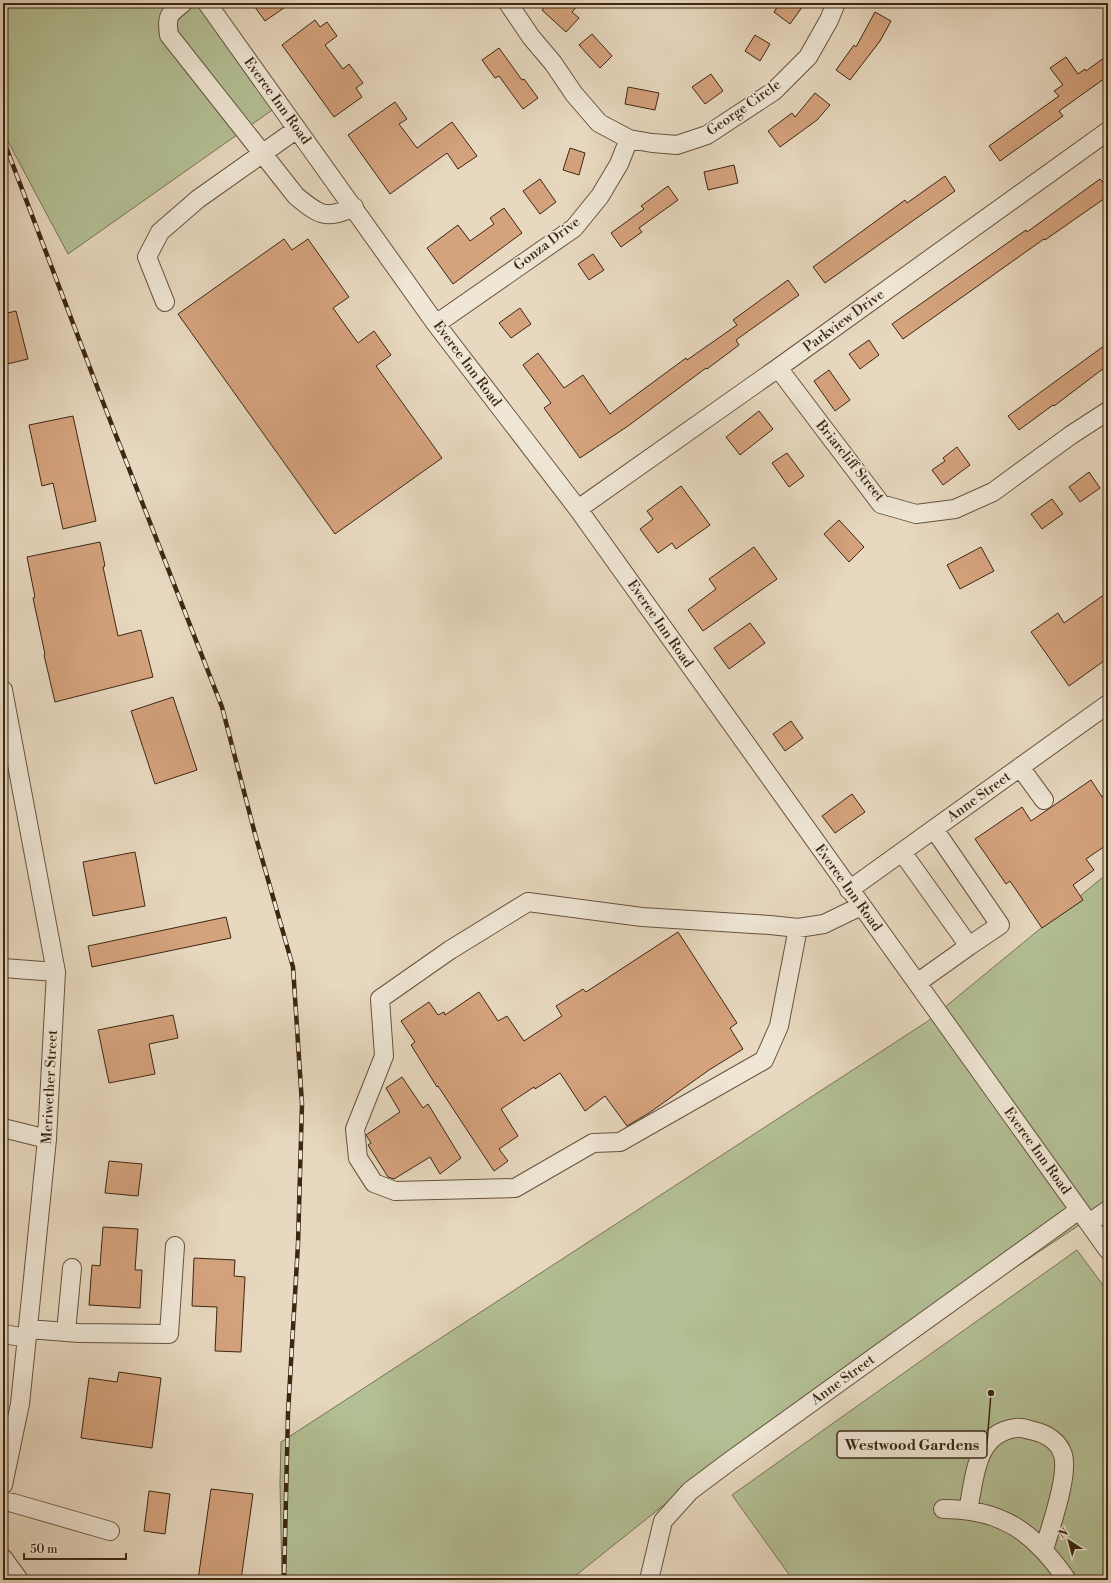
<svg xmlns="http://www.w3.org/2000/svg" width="1111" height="1583" font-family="'Libre Bodoni',serif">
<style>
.green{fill:#b3bf94;stroke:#787354}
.building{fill:#d4a27d;stroke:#3c2713}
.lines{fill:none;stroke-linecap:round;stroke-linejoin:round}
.minor-casing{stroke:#67533e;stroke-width:20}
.minor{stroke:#efe6d5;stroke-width:18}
.rail-casing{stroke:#3c2713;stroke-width:4.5}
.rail{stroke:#efe6d5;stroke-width:3;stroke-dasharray:9;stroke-linecap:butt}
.labels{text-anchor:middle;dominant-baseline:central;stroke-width:3;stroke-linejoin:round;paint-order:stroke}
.street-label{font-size:14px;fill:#3c2713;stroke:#efe6d5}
.leader{fill:none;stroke:#3c2713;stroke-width:1.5}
.callout-dot{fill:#3c2713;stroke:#efe6d5;stroke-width:1.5}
.callout{fill:#efe6d5;stroke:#3c2713;stroke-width:1.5}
.callout-label{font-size:15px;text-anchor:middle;font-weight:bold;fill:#3c2713}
</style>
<rect width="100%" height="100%" fill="#e7d8bf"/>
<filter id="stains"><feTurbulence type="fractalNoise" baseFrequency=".005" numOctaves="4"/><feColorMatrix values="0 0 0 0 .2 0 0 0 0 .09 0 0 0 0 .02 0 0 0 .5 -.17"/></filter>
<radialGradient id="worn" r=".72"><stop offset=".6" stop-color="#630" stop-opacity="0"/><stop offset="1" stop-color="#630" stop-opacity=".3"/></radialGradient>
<!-- green -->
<path class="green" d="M 3,3 L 203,3 L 278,106 L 68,254 L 3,132 Z
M 1108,873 L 1108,1206 L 699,1477 L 570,1580 L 282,1580 L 280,1483 L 281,1442 L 928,1021 Z
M 1077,1250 L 1108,1292 L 1108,1580 L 793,1580 L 732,1495 Z"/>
<!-- building -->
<path class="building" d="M 252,3 L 291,3 L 265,21 Z
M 548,3 L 580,3 L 572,12 L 579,18 L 566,32 L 542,10 Z
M 780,3 L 805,3 L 790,24 L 774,12 Z
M 875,12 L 891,21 L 880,41 L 850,80 L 836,70 L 854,45 L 856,47 Z
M 315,20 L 320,27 L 327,22 L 337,36 L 325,45 L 343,69 L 349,64 L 363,83 L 356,88 L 362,97 L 334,117 L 282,45 Z
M 592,34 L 612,56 L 600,68 L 579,45 Z
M 755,35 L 770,44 L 760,61 L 745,51 Z
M 499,48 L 522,80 L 524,79 L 538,98 L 523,109 L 499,76 L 495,78 L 482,60 Z
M 1108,55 L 1108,76 L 1059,111 L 1063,116 L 1000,161 L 989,146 L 1059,96 L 1054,91 L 1063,85 L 1050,68 L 1066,57 L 1078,74 L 1085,69 L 1086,71 Z
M 711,74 L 723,91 L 705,104 L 692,87 Z
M 628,87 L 659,93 L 655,110 L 625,104 Z
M 815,93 L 830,105 L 817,120 L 780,147 L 768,131 L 792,113 L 795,117 Z
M 395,102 L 407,119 L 399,124 L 417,148 L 452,122 L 477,156 L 458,169 L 447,153 L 390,194 L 348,135 Z
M 570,148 L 585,153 L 579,175 L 563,170 Z
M 734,165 L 738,183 L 708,190 L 704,172 Z
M 945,176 L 955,191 L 825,283 L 813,267 L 905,200 L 907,203 Z
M 540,179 L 556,202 L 540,214 L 523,191 Z
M 1100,179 L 1108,189 L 1108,196 L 1045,240 L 1044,239 L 903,339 L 892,324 L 1026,230 L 1027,232 Z
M 668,186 L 678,200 L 639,228 L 642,232 L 621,247 L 611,233 L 644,209 L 641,206 Z
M 504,208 L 522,233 L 453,284 L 427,248 L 458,225 L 470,241 L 494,224 L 490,218 Z
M 284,239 L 292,250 L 308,239 L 349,297 L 333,308 L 358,343 L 374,331 L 391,355 L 376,366 L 442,458 L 335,534 L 178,314 Z
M 593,254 L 604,270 L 589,280 L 578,264 Z
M 788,280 L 799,295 L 736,340 L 739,345 L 707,369 L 706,368 L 628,426 L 580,458 L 544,408 L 551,403 L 523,365 L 538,353 L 564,388 L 583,375 L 610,414 L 686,358 L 687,360 L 737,325 L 733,320 Z
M 520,308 L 531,324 L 511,338 L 499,323 Z
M 16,311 L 28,359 L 3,365 L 3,314 Z
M 869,340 L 879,355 L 860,369 L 849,354 Z
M 1108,343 L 1108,365 L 1054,406 L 1053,405 L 1019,430 L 1008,416 Z
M 829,370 L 850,400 L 835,411 L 814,381 Z
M 759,411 L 773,429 L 740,455 L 726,437 Z
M 73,416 L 96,521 L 63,529 L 53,483 L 42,486 L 29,425 Z
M 957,447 L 970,465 L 943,485 L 932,470 L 945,461 L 943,458 Z
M 787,453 L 804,476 L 789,487 L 772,463 Z
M 1089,472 L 1100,488 L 1080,502 L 1069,487 Z
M 681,486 L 710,525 L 676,549 L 672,543 L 658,553 L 640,529 L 653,519 L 647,511 Z
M 1052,499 L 1063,514 L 1042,529 L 1031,514 Z
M 839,520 L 864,547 L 849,562 L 824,534 Z
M 100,542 L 105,566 L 103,567 L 118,636 L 141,630 L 153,677 L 55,702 L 44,655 L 45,654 L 33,598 L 35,597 L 27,557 Z
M 754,547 L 777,579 L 703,631 L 688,610 L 716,589 L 709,579 Z
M 981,547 L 994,571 L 960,589 L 947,565 Z
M 1108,592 L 1108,658 L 1069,686 L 1031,632 L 1058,613 L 1064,623 Z
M 750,623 L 765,643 L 729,669 L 714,648 Z
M 173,697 L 197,770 L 155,784 L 131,711 Z
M 791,721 L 803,738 L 785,751 L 773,734 Z
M 1091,780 L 1102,797 L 1108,793 L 1108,844 L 1086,859 L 1094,870 L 1073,885 L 1083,900 L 1042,928 L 1010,881 L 1006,884 L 975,839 L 1022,807 L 1031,821 Z
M 852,794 L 865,812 L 835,833 L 822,816 Z
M 135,852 L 145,906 L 93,916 L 83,862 Z
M 226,917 L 231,938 L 92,967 L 88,946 Z
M 678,932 L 737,1023 L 730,1028 L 743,1049 L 709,1070 L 649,1113 L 627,1126 L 605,1096 L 585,1111 L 560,1073 L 535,1089 L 534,1087 L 501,1109 L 518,1136 L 499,1149 L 508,1161 L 494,1171 L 438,1086 L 437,1087 L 411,1045 L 415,1042 L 401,1021 L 429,1002 L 438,1015 L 444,1012 L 445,1015 L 479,992 L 498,1021 L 507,1016 L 524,1041 L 562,1016 L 556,1006 L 583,989 L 586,992 Z
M 173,1015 L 178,1038 L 149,1044 L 155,1074 L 109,1083 L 98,1030 Z
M 402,1077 L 423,1108 L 428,1104 L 461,1158 L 440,1174 L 430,1157 L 394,1179 L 388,1177 L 368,1145 L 371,1143 L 366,1135 L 400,1112 L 386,1088 Z
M 109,1161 L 142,1164 L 138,1196 L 105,1193 Z
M 103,1227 L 138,1229 L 135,1270 L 142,1270 L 140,1308 L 89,1305 L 92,1265 L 100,1266 Z
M 194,1258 L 235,1260 L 234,1276 L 245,1277 L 241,1352 L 215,1351 L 217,1307 L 192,1306 Z
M 119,1372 L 161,1378 L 152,1448 L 81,1438 L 89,1378 L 117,1382 Z
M 211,1489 L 253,1494 L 241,1580 L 198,1580 Z
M 149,1491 L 170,1494 L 165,1534 L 144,1531 Z"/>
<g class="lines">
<!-- minor casing -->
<g class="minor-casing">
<path id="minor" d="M 183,3 C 169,14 166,16 169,35 L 296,196 C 319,215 325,220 354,207
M 207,3 L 436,324 L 578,509 L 1108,1250
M 508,3 L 531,37 L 553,63 L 574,94 L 599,123 L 629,139 L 652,143 L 677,145 L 707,135 L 774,91 L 808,57 L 829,20 L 836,3
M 165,302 L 147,257 L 160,232 L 198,199 L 297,129
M 436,324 L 574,228 L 600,196 L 619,164 L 629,139
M 778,368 L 881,504 L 916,514 L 955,509 L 993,492 L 1071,435 L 1108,411
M 578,509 L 778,368 L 1108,131
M 3,690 L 56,972 L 47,1139 L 32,1288 L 20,1404 L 3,1485
M 1020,767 L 1044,800
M 934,829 L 1000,925 L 969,946
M 902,852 L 969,946 L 917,983
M 849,890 L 1108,704
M 798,928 L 779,1026 L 764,1060 L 620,1142 L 593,1143 L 515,1188 L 395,1191 L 374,1183 L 358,1158 L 355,1129 L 384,1056 L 380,999 L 450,950 L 528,902 L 642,917 L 770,925 L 798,928 L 824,924 L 861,906
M 3,968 L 56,972
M 3,1128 L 47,1139
M 1089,1223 L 1108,1210
M 28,1329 L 79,1333 L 169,1334 L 175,1246
M 66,1332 L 72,1268
M 3,1334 L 27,1338
M 3,1501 L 13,1503 L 110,1531
M 943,1509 C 1002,1509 1034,1532 1067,1580
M 968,1510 C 975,1478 975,1433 1016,1428 C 1022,1427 1029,1430 1034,1431 C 1047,1434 1059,1442 1063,1455 C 1069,1476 1050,1528 1044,1550
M 3,1558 L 19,1580
M 649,1580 L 663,1521 L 690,1491 L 730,1461 L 1079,1210"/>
</g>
<!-- minor -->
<use href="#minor" class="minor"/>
<!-- rail casing -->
<g class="rail-casing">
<path id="rail" d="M 3,139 L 101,397 L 222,707 L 255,834 L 293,967 L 302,1104 L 298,1244 L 288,1413 L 284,1580"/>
</g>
<!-- rail -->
<use href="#rail" class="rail"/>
</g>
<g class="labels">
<!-- street labels -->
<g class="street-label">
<text transform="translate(277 101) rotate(54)">Everee Inn Road</text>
<text transform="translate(744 108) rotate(-35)">George Circle</text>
<text transform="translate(547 244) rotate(-37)">Gonza Drive</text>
<text transform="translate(844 321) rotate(-36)">Parkview Drive</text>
<text transform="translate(467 364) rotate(53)">Everee Inn Road</text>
<text transform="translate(850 461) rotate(51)">Briarcliff Street</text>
<text transform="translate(660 624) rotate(55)">Everee Inn Road</text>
<text transform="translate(979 797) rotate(-36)">Anne Street</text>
<text transform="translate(848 888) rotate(54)">Everee Inn Road</text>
<text transform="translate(50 1087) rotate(-87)">Meriwether Street</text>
<text transform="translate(1037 1151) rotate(54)">Everee Inn Road</text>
<text transform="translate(843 1380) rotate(-36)">Anne Street</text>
</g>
</g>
<!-- callouts -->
<path class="leader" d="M991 1393L987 1444"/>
<circle class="callout-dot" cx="991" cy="1393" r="4"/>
<rect class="callout" x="837" y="1431" width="150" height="27" rx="4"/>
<g class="callout-label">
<text x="912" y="1450">Westwood Gardens</text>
</g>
<!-- margin -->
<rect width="1111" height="1583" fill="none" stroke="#e7d8bf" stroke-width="16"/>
<rect x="4" y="4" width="1103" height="1575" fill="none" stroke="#3c2713" stroke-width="2"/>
<rect x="8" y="8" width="1095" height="1567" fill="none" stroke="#3c2713"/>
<!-- north arrow -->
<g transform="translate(1069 1541) rotate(324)" stroke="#efe6d5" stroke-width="3" paint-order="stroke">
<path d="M0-3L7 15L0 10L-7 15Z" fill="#3c2713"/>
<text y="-6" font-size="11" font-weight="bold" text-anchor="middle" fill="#3c2713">N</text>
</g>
<!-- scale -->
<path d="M24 1553v6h102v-6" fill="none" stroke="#3c2713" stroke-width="2"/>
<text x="30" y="1553" font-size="12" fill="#3c2713" stroke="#efe6d5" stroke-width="3" paint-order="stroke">50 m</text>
<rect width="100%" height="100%" filter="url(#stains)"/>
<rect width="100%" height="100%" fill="url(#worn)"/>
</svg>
